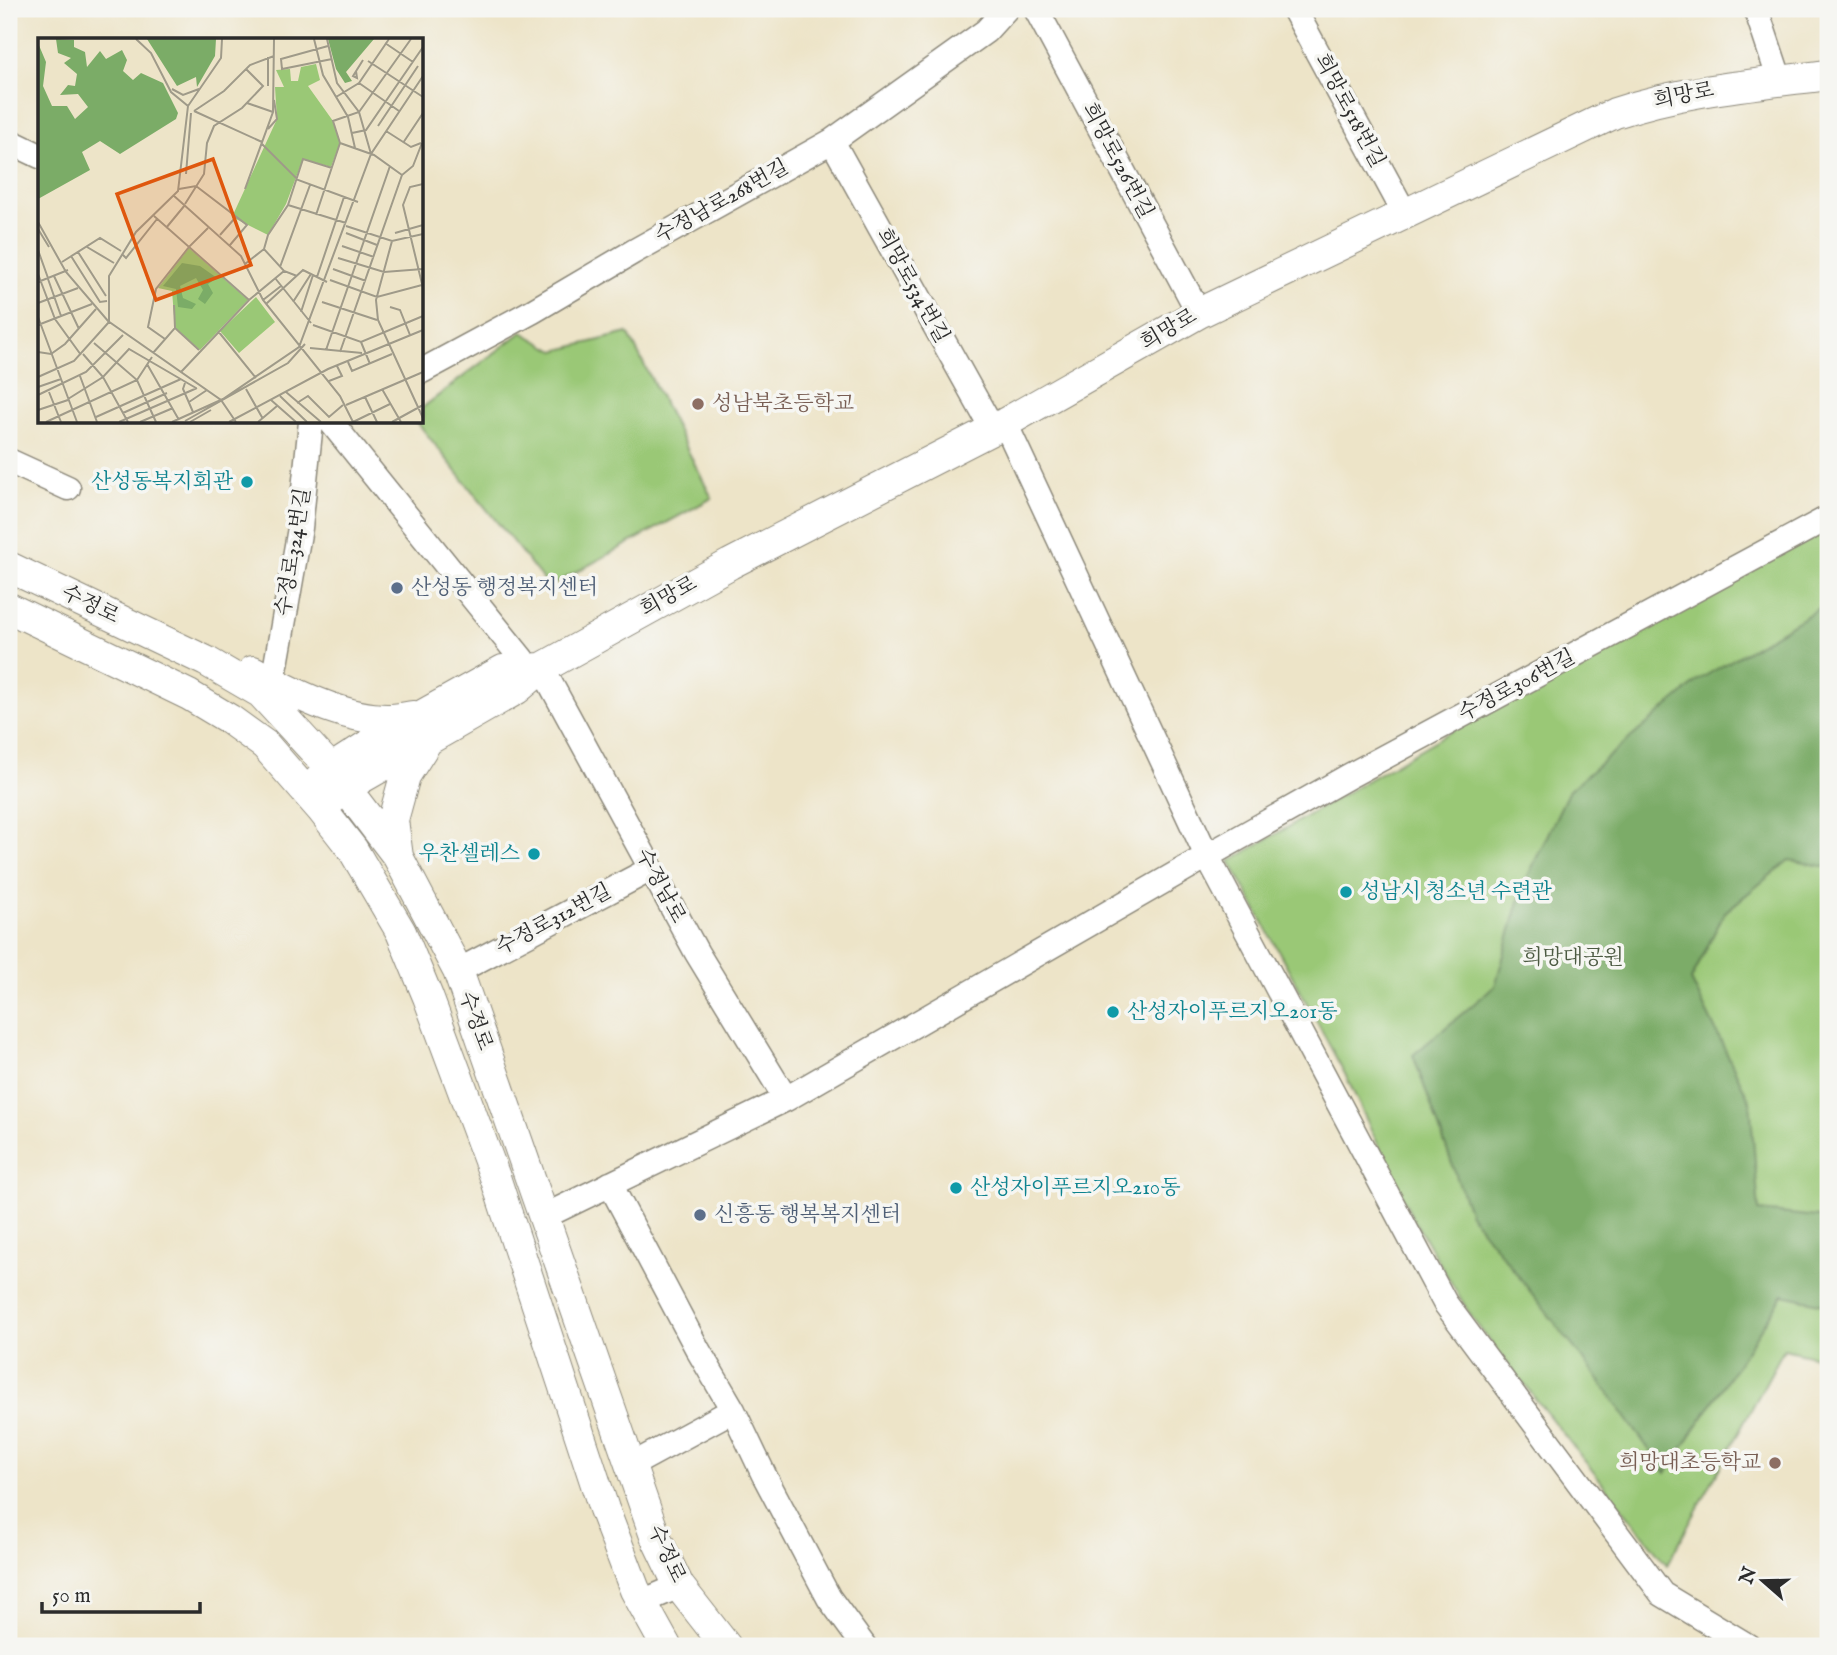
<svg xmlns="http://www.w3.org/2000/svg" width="1837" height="1655" font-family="'IM FELL English','Noto Serif KR',serif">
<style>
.green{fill:#9ac876;stroke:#627a50;stroke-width:2}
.forest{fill:#7bac67;stroke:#536c49;stroke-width:2}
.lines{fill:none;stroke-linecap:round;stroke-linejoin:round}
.minor-casing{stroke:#8c887a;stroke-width:27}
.major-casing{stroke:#8c887a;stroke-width:32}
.minor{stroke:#fff;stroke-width:24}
.major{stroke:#fff;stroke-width:30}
.education-dot{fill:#8d6e63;stroke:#f6f6f2;stroke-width:2.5}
.culture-dot{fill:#0f9aa8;stroke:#f6f6f2;stroke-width:2.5}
.service-dot{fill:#5c6f8a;stroke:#f6f6f2;stroke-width:2.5}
.labels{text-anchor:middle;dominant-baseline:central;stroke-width:7;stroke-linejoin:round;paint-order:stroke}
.street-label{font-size:21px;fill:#2b2b2b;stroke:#f6f6f2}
.education-label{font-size:21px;fill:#785e54;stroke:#f6f6f2;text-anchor:start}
.culture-label{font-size:21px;fill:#0d838f;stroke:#f6f6f2;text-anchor:start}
.service-label{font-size:21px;fill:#4e5e75;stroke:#f6f6f2;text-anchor:start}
.park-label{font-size:21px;fill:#4c5a42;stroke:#f6f6f2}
.inset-road{fill:none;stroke:#9f9a89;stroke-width:2}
.view{fill:#df570e;fill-opacity:0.15;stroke:#df570e;stroke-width:3.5}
.inset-edge{fill:none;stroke:#2b2b2b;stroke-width:3.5}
</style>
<rect width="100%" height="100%" fill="#f6f6f2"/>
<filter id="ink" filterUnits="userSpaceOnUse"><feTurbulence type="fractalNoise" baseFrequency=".0143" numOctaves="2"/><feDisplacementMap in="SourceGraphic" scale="14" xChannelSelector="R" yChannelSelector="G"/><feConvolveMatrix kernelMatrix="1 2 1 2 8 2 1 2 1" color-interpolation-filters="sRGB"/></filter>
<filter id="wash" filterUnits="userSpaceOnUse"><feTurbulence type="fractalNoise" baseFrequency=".00686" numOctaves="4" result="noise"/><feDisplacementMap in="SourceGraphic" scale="28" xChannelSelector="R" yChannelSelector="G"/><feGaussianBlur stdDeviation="1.57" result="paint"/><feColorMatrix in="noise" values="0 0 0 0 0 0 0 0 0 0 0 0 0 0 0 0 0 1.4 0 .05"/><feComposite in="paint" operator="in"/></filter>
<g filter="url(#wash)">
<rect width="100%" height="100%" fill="#ede4c8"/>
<!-- green -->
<path class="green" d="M 522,332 L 555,351 L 628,333 L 712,498 L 549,587 L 417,422 L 422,422 L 422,408 Z
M 1828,527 L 1828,1360 L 1784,1349 L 1667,1565 L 1474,1321 L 1412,1217 L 1345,1074 L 1230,861 L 1460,726 Z"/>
<!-- forest -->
<path class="forest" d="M 1828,603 L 1828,867 L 1789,860 L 1724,913 L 1691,980 L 1750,1101 L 1759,1211 L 1828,1218 L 1828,1305 L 1783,1295 L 1666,1473 L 1593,1372 L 1470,1214 L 1413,1055 L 1495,986 L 1524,884 L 1569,790 L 1700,679 Z"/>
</g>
<g filter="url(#ink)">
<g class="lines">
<!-- minor casing -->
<g class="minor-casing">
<path id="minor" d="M 1036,9 L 1199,313
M 1294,9 L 1404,212
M 1756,9 L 1780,81
M 9,141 L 40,156
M 832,141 L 993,430
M 422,371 L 533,311 L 633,252 L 832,141 L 986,31 L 1006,9
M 331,422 L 530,669
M 9,461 L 68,488
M 542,668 L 697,953 L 786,1099
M 273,682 L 300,528 L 311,422
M 458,971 L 651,869
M 610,1184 L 698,1350 L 733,1410 L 764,1475 L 829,1598 L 864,1646
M 545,1216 L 786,1099 L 1207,856 L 1005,423
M 630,1466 L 733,1410
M 642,1602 L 679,1586
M 1748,1646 L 1662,1594 L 1445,1303 L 1207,856 L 1349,776 L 1828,518"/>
</g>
<!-- major casing -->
<g class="major-casing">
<path id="major" d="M 9,567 L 206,661 L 261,693 L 331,769 L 398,857 L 458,971 L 655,1536 L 679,1586 L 726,1646
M 9,608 L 189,695 L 229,719 L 265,745 L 321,809 L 353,850 L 401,932 L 428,997 L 495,1177 L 604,1509 L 635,1590 L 666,1646
M 253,671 C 290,692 343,719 387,719 C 396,719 405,717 414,716
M 318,781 L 331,769 L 365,747 L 503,670 L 542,668
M 321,809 L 346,787 L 517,689 L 542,668 L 730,564 L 1005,423 L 1199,313 L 1615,113 C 1683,90 1756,84 1828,75
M 398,857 L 393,820 L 405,776 L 426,743"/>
</g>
<!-- minor -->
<use href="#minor" class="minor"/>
<!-- major -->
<use href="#major" class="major"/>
</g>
</g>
<!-- markers -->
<g class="education-dot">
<circle cx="698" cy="404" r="7"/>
<circle cx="1775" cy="1463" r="7"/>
</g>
<g class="culture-dot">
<circle cx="247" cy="482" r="7"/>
<circle cx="534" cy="854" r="7"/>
<circle cx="1346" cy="892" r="7"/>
<circle cx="1113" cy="1012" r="7"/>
<circle cx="956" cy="1188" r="7"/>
</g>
<g class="service-dot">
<circle cx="397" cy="588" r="7"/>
<circle cx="700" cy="1215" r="7"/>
</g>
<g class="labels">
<!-- street labels -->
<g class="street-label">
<text transform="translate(1684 96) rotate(-11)">희망로</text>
<text transform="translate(1349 111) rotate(62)">희망로518번길</text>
<text transform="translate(1117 161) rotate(62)">희망로526번길</text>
<text transform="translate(722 202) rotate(-29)">수정남로268번길</text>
<text transform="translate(912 286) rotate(61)">희망로534번길</text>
<text transform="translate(1169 330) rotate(-30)">희망로</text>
<text transform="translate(294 552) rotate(-81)">수정로324번길</text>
<text transform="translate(669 597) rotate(-29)">희망로</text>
<text transform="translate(90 605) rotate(26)">수정로</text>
<text transform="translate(1517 686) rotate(-28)">수정로306번길</text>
<text transform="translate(660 886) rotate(62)">수정남로</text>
<text transform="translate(554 920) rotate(-28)">수정로312번길</text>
<text transform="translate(475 1021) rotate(70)">수정로</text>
<text transform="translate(666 1554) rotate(65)">수정로</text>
</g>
<!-- education labels -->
<g class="education-label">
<text x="712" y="404">성남북초등학교</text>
<text x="1761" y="1463" text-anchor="end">희망대초등학교</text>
</g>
<!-- culture labels -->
<g class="culture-label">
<text x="233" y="482" text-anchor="end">산성동복지회관</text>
<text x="520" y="854" text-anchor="end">우찬셀레스</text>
<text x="1360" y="892">성남시 청소년 수련관</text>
<text x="1127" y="1012">산성자이푸르지오201동</text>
<text x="970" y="1188">산성자이푸르지오210동</text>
</g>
<!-- service labels -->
<g class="service-label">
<text x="411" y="588">산성동 행정복지센터</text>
<text x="714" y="1215">신흥동 행복복지센터</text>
</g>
<!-- park labels -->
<g class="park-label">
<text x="1573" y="958">희망대공원</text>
</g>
</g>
<!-- overview -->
<g transform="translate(38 38)">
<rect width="385" height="385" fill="#ede4c8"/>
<path d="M 278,26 L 282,42 L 270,48 L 295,83 L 302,105 L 293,129 L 265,121 L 248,166 L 230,197 L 194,179 L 239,81 L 237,49 L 246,49 L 238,32 L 252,31 L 253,43 L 260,43 L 263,29 ZM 151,210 L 210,262 L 162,312 L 137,290 L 134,253 L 120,250 ZM 218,259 L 237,284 L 201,315 L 182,293 Z" fill="#9ac876"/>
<path d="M 18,1 L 36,2 L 36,9 L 47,14 L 49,29 L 62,13 L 68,21 L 84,12 L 89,22 L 85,33 L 95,42 L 103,35 L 125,45 L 140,75 L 138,81 L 82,116 L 62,103 L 44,114 L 52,132 L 0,161 L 0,5 L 8,24 L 5,48 L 14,68 L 29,68 L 37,81 L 50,69 L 40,56 L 22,57 L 30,47 L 37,48 L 39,36 L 26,25 L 33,20 L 20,15 ZM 109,1 L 178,1 L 177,18 L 159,49 L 158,39 L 139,48 ZM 290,1 L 336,1 L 308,34 L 314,43 L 307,45 L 298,31 ZM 144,225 L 162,228 L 179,240 L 170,246 L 175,255 L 167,266 L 160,261 L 165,252 L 158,240 L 142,248 L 145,260 L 158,266 L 154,271 L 140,269 L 138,251 L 125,248 Z" fill="#7bac67"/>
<path class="inset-road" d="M 98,1 L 113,15 L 133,54 L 150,68M 276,1 L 285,37 L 310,79 L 317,110M 289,1 L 299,45 L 321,74 L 333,116M 347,5 L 375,24M 290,8 L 243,21 L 244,31 L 294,21M 230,19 L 230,48M 330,23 L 385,59M 318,33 L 319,40 L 315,38 L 325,22M 321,45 L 361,73M 134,51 L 145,57 L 161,51M 298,59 L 321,45 L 351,1M 209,65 L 235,74M 156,73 L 186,53 L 212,27 L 236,18M 156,73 L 224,104M 340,88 L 380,28M 230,91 L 239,81 L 236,62M 348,93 L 373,109 L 383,105M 314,95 L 328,92 L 385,9M 223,105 L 260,142 L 320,164M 302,105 L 295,83 L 321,74 L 373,1M 302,105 L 336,117 L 364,137M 365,105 L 385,75M 148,136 L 153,75M 385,146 L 372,149 L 365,167 L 385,250M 141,151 L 158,148 L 209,187 L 192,207M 207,151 L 235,74 L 236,1M 135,157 L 203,218 L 225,262 L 302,358 L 315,384M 147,166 L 166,136 L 169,105 L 176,88 L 204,70 L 225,48 L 208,31M 250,167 L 308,185M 278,177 L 302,105M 116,178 L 151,209 L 170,190M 0,184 L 28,234 L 70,283 L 183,362 L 198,384M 308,188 L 354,203 L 385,196M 128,190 L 147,167M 0,191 L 11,209M 308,195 L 339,207M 357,195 L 385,187M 182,197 L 197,180M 354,203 L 338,262 L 340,282 L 385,380M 304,208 L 336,219M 49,209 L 76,225M 226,211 L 230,197 L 250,167 L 265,121 L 294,130M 0,212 L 10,240M 40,214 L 68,258M 85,217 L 88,220 L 119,181M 33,218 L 62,264 L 69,263M 300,220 L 346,234 L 385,231M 24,224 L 62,200 L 83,213M 207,226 L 226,211 L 246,233 L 259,238M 242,229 L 272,147M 295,231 L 328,243M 0,236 L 17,281 L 43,317M 16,238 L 41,291M 279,239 L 306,159M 237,240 L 273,285M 10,241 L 23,278M 292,242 L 339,259 L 384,247M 0,244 L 30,232M 225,262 L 243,248M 255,264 L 273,236M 284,264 L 339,282M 0,265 L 40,250M 228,266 L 265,232 L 289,244M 352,269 L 362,272 L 372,297M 263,274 L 275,237M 0,279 L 39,384M 0,287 L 54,266M 275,287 L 323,304 L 385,278M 137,290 L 161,312M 180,293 L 218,340M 127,301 L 110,289 L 118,251 L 151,209 L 211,262M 323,304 L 332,326M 56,305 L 99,342 L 118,384M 272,310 L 324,315M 288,312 L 352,128M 0,314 L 13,316 L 27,306 L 58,271M 302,314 L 364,137 L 375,128 L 384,105M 115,315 L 137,290 L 136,267M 45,316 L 65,339 L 90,384M 310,324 L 314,333 L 354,316M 109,326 L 141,382M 143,334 L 211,262 L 246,233M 42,338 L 59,384M 0,339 L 36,323 L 71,284 L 71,238 L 98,194 L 140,153 L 150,68 L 183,20 L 184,1M 291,343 L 304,338 L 299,328M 147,345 L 145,351 L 155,374M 0,349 L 23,341M 208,351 L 225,381M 344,351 L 363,384M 11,354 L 23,384M 248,354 L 283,384M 0,357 L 48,334 L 85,297M 242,358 L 269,384M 327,359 L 339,384M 30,361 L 65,339 L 91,311 L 158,350M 233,362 L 258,384M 151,364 L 169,352M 259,365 L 270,358 L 291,379 L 305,367M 308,367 L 385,334M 0,372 L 30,362M 85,375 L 129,355M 58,379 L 143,341M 147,383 L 250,325 L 267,306M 8,384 L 99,342 L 114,319M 81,384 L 159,350M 102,384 L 135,370M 134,384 L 185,361 L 261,309 L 333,116 L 385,38M 152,384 L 173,372M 191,384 L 290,331 L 385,292M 220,384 L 239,368M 315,384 L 352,366M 354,384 L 385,367"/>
<path class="view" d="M 175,121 L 213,227 L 118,262 L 79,156 Z"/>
<rect width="385" height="385" class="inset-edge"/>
</g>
<!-- margin -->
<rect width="1837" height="1655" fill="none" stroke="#f6f6f2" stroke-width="35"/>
<!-- north arrow -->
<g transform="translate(1763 1581) rotate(290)" stroke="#f6f6f2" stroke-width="5" paint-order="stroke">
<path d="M0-5L12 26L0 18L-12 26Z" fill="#2b2b2b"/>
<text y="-10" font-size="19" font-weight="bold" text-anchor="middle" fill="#2b2b2b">N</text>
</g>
<!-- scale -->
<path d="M42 1602v10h158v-10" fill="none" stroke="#2b2b2b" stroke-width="3.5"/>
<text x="52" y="1602" font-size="21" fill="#2b2b2b" stroke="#f6f6f2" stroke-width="5" paint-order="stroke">50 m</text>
</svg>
